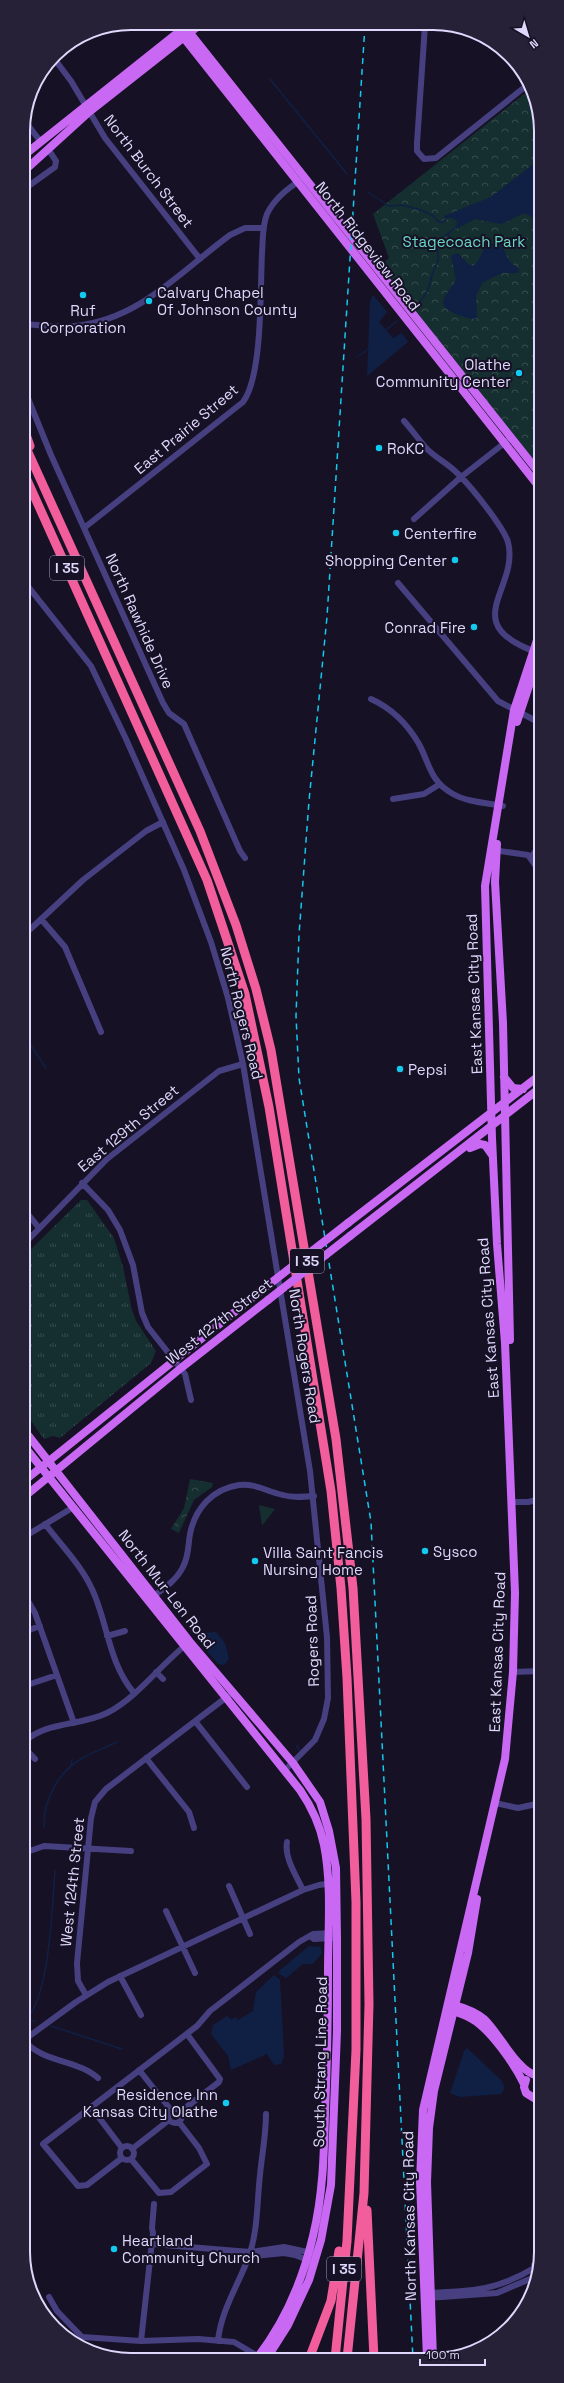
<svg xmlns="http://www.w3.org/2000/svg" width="564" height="2383" font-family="'Space Grotesk',sans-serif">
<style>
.grass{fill:url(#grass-tufts)}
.park{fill:url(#park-crowns)}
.garden{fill:#152e2f}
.water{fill:#102045}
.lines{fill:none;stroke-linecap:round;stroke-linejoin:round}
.stream{stroke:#102045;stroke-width:1.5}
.minor{stroke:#464080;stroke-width:6}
.major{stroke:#c868f3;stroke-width:8}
.highway{stroke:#f25d9b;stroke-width:9}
.rail{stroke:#13c9ed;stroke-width:1.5;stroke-dasharray:6 5;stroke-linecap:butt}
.major-bridge{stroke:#c868f3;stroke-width:8}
.poi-dot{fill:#13c9ed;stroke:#161125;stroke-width:1.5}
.labels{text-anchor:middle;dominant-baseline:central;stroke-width:4;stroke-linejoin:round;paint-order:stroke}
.shield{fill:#161125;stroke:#a39cbc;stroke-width:1}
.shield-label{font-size:14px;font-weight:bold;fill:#dfd8fc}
.street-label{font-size:15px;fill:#dfd8fc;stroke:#161125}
.park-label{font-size:15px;fill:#69d7c3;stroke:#161125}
.poi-label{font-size:15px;fill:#dfd8fc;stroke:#161125;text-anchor:start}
.rim{fill:none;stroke:#dfd8fc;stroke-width:2}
</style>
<defs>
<pattern id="grass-tufts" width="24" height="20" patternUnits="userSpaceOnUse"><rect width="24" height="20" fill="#152e2f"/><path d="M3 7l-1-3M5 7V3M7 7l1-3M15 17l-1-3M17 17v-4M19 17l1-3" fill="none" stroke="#374c4e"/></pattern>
<pattern id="park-crowns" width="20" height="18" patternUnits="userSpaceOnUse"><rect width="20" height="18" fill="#152e2f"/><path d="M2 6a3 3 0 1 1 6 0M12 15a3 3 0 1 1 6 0" fill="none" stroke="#374c4e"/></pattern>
</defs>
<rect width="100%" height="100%" fill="#161125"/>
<!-- grass -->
<path class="grass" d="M 81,1200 L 87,1200 L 114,1238 L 123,1267 L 132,1310 L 136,1321 L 156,1351 L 151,1363 L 60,1438 L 53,1436 L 44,1439 L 24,1411 L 24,1256 Z"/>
<!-- park -->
<path class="park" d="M 528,91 L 540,117 L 540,471 L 379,267 L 389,258 L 373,214 Z
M 190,1479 L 213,1483 L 212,1487 L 194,1500 L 179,1533 L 171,1529 L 184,1508 Z"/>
<!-- garden -->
<path class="garden" d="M 259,1505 L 275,1509 L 262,1526 Z"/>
<!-- water -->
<path class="water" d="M 540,159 L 540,228 L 531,216 L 524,213 L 501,224 L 475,219 L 456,229 L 457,221 L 452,218 L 444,218 L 444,216 L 491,197 Z
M 494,243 L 502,245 L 509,261 L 519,269 L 518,273 L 502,273 L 482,283 L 476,296 L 477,318 C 470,320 466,317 459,315 C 430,305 448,296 456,279 L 451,256 L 458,253 L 467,263 L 472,266 C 483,261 480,245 494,243 Z
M 372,296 L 374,296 L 387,312 L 379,322 L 393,338 L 402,333 L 408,342 L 367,376 L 370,302 Z
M 216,1632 L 225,1643 L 229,1659 L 224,1665 L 218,1664 L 200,1643 L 205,1633 Z
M 320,1945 L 322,1953 L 313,1964 L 303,1964 L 286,1978 L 279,1974 L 279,1971 L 309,1946 L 319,1947 Z
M 274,1975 L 280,1980 L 284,2056 L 281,2064 L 274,2065 L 267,2054 L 231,2070 L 228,2056 L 211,2034 L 213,2025 L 227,2016 L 231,2020 L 236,2017 L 238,2020 L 253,2011 L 256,1992 Z
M 467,2048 L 501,2080 L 505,2088 L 501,2094 L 460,2097 L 450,2093 L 464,2051 Z"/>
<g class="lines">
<!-- stream -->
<path class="stream" d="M 270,79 L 347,174
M 368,192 L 389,206 L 402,205 L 421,210 L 432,215 L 439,222 L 443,222 L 447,218
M 449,235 L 450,242
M 419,303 C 427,293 428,291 431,279 C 433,266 443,263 436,246 L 440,240 L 456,227
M 386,330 L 397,321
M 357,357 L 367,350
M 24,1035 L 46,1068
M 298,1745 L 297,1747 L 300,1750
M 71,1766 L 72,1760
M 44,1827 C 43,1801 58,1772 81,1759 C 92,1752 105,1748 117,1742
M 28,2020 L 35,2021
M 24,2023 C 50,1998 52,1908 55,1871
M 51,2026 L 122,2049"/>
<!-- minor -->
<path class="minor" d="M 425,25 L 417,143 L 417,151 L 424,159 L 436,158 L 526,86
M 53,57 L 71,81 L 105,138 L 200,259
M 24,120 L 41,142
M 23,190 L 55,167 L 56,161 L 48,149
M 23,324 C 41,325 58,328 75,326 C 139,320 181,271 230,235 L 245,228 L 264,228
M 23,386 L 51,455 L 163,703 L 169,713 L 184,724 L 240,851 L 245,858
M 404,421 C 412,430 419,440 427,449 C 436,458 447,463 456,472 C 469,484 503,526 508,542 C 520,589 456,623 536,652
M 414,519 L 461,477 L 507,441
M 84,528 L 243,402 C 263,375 260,289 262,253 C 263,240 262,226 267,214 C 274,199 288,188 301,180
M 23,580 L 91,666 L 126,739 L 184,870 L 211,942 L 228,998 L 243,1064 L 310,1471 L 327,1637 L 328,1698 L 324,1719 L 315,1740 L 285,1770
M 398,583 L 498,701 L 540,723
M 371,699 C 391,708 408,725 419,744 C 430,765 430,781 453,794 C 467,802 487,803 503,806
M 393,799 L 424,794 L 440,784
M 493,850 L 528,855 L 540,872
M 531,857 L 540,846
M 41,919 L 65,947 L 101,1032
M 23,936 L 83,880 L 146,831 L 163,822
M 82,1183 L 108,1210 L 120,1230 L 133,1265 L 142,1313 L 148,1327 L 185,1374 L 191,1400
M 24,1209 L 39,1228
M 24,1244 L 107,1159 L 219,1071 L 243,1064
M 511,1502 L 528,1502 L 541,1499
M 45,1524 C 61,1545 81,1565 92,1589 C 108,1623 108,1662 134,1693
M 24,1537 L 72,1508
M 24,1594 L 35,1613 L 74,1723
M 151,1598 C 163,1589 176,1581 183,1567 C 189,1556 188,1545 190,1534 C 195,1509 212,1489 239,1485 C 256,1483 267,1492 283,1495 C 293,1498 303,1497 314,1496
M 24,1632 L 40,1626
M 107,1636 L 125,1631
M 156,1672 L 163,1679
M 513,1672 L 541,1671
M 24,1686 L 57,1675
M 195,1721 L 247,1787
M 24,1742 C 46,1721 81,1726 107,1713 C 138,1697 160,1665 187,1644
M 24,1747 L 35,1759
M 146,1758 L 189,1812 L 194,1828
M 495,1803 L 518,1808 L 541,1803
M 287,1842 C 284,1858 297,1877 303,1890
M 24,1853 L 44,1846 L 131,1851
M 229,1886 L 250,1934
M 166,1911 L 195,1973
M 310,1936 L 314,1939 L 332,1938
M 120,1976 L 141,2015
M 86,1995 L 78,1981 L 77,1963 L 91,1818 L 95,1802 L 106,1789 L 232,1693
M 24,2040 L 76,2002 L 108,1982 L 303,1890 L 319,1885 L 333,1883
M 24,2040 C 42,2063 77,2059 98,2078
M 139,2070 L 171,2110
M 91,2107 L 122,2148
M168 2116a7 7 0 1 1 14 0a7 7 0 1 1-14 0Z
M 180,2112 L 219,2082 L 220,2079 L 187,2034
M120 2153a7 7 0 1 1 14 0a7 7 0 1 1-14 0Z
M 132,2149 L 169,2120
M 122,2158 L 87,2185 L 78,2186 L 43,2144 L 197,2026 L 210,2011 L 299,1942 L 313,1934 L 333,1933
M 131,2159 L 159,2193 L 171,2192 L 207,2164 L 199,2148 L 179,2122
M 152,2244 L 250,2252 L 284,2247 L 312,2253
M 250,2252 L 254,2256 L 284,2253 L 295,2255 L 310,2261
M 534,2271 L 534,2265 L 541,2260
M 428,2293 C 471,2291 496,2291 534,2268
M 49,2297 L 57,2311 L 82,2337 L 141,2341 L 198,2339 L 234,2342 L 261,2358
M 428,2298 L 497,2293 L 537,2276
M 47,2318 L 54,2327
M 141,2341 L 153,2233 L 152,2228 L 154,2204
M 218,2341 C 221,2309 240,2283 250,2253 C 258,2228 257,2201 260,2175 C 262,2154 266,2135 266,2114"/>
<!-- major -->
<path class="major" d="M 172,23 L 540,488
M 182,23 L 540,474
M 23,156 L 190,23
M 23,172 L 89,112 L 202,23
M 517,722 L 540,653
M 497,844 L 495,882 L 503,1023 L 510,1340
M 504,1077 L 513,1088 L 523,1089
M 470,1148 L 480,1144 L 485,1145 L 492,1155
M 348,1223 L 540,1075
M 350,1236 L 540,1088
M 24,1430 L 190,1642 L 293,1763 L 320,1802 L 329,1831 L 336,1868 L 337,1938 L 337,2031 L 331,2185 L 321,2240 L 309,2280 L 288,2325 L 267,2358
M 24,1446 L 300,1790 C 311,1806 320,1825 324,1845 C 332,1885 328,1930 328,1971 C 328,2018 327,2066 325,2113 C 324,2154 323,2195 313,2236 C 303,2279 284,2323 257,2358
M 24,1481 L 267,1286
M 24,1497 L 181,1368 L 268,1300
M 451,2004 C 462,2007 475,2011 484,2019 C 499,2033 518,2072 536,2075
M 449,2010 C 456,2012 465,2015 472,2019 C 490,2029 515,2065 524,2084
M 526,2080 L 524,2087 L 526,2093 L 534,2098 L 541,2096
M 427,2359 L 420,2181 L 423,2110 L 505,1759 L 513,1672 L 515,1593 L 505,1343 L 497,1244 L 492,1138 L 485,886 L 514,710 L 540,631
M 433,2359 L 427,2182 L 429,2128 L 434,2091 L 468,1953 L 477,1899"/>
<!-- highway -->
<path class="highway" d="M 23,426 L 30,446
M 23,441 L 200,831 L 236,925 L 256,989 L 271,1050 L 336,1439 L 353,1588 L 366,1819 L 369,2004 L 364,2193 L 347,2359
M 23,471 L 207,880 L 245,994 L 269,1107 L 331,1491 L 341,1588 L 347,1678 L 356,1902 L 356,2050 L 347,2241 L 335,2359
M 367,2210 L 374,2359
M 309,2359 L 331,2301 L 339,2251"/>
<!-- rail -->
<path class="rail" d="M 365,25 L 327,617 L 309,801 L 299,935 L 296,1016 L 299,1078 L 371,1522 L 413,2359"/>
<!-- major-bridge -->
<path class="major-bridge" d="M 267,1286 L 348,1223
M 268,1300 L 350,1236"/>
</g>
<!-- markers -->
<g class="poi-dot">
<circle cx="83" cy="295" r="4"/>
<circle cx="149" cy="301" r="4"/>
<circle cx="519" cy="373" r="4"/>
<circle cx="379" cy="448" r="4"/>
<circle cx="396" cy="533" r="4"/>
<circle cx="455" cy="560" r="4"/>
<circle cx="474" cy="627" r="4"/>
<circle cx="400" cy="1069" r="4"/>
<circle cx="425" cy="1551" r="4"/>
<circle cx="255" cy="1561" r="4"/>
<circle cx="226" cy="2103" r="4"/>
<circle cx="114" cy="2249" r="4"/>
</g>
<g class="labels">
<!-- shield labels -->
<g class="shield">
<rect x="50" y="556" width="34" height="24" rx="3"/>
<rect x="290" y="1249" width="34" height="24" rx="3"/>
<rect x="327" y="2257" width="34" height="24" rx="3"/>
</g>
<g class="shield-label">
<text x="67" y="568">I 35</text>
<text x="307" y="1261">I 35</text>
<text x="344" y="2269">I 35</text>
</g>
<!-- street labels -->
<g class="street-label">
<text transform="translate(149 171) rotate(53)">North Burch Street</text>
<text transform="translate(368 246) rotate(52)">North Ridgeview Road</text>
<text transform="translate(186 429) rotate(-40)">East Prairie Street</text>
<text transform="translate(140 621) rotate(66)">North Rawhide Drive</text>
<text transform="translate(474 994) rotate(-92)">East Kansas City Road</text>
<text transform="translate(242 1013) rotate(76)">North Rogers Road</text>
<text transform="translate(128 1128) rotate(-40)">East 129th Street</text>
<text transform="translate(488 1318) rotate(-94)">East Kansas City Road</text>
<text transform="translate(219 1321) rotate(-38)">West 127th Street</text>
<text transform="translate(305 1356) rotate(81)">North Rogers Road</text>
<text transform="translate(167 1589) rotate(52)">North Mur-Len Road</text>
<text transform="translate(312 1641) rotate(-92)">Rogers Road</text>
<text transform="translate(497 1652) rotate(-88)">East Kansas City Road</text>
<text transform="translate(72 1882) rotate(-84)">West 124th Street</text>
<text transform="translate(320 2062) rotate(-89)">South Strang Line Road</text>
<text transform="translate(409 2216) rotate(-91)">North Kansas City Road</text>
</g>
<!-- park labels -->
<g class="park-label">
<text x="464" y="241">Stagecoach Park</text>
</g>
<!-- poi labels -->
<g class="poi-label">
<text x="157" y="292">Calvary Chapel<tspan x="157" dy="17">Of Johnson County</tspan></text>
<text x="83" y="310" text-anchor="middle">Ruf<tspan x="83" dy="17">Corporation</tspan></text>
<text x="511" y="364" text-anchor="end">Olathe<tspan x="511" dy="17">Community Center</tspan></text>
<text x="387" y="448">RoKC</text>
<text x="404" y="533">Centerfire</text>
<text x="447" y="560" text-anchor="end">Shopping Center</text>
<text x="466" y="627" text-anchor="end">Conrad Fire</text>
<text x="408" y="1069">Pepsi</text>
<text x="433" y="1551">Sysco</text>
<text x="263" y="1552">Villa Saint Fancis<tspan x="263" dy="17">Nursing Home</tspan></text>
<text x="218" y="2094" text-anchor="end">Residence Inn<tspan x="218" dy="17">Kansas City Olathe</tspan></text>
<text x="122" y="2240">Heartland<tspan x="122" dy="17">Community Church</tspan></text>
</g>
</g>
<!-- crop -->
<path d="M0 0H564V2383H0ZM131 30H433A101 101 0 0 1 534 131V2252A101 101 0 0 1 433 2353H131A101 101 0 0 1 30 2252V131A101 101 0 0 1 131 30Z" fill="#262136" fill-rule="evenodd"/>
<path class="rim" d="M131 30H433A101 101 0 0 1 534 131V2252A101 101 0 0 1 433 2353H131A101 101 0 0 1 30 2252V131A101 101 0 0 1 131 30Z"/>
<!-- north arrow -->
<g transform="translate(528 36) rotate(142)" stroke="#161125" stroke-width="3" paint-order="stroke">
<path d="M0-3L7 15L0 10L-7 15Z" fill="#dfd8fc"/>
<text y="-6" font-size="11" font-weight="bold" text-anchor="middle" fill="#dfd8fc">N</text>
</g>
<!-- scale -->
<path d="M420 2359v6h65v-6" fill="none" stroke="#dfd8fc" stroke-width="2"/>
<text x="426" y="2359" font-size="12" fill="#dfd8fc" stroke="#161125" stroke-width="3" paint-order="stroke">100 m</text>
</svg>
